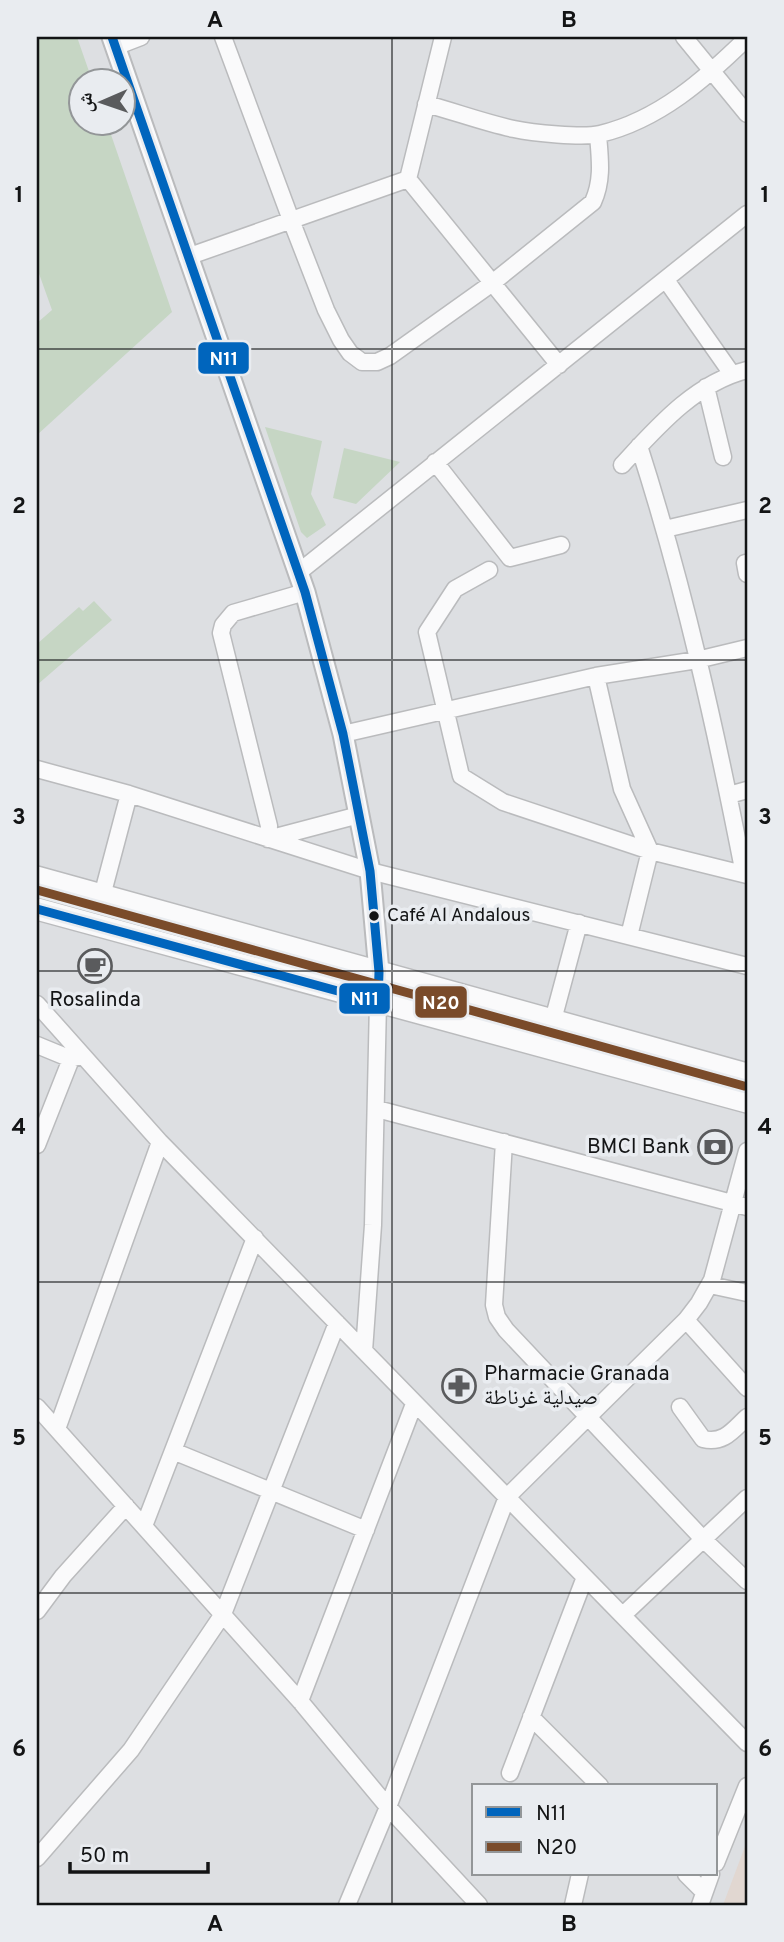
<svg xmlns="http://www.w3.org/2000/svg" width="784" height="1942" font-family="Overpass,'Noto Naskh Arabic',sans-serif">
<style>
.commercial{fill:#e1d7d1}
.green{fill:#c6d6c4}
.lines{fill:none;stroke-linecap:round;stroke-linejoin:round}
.minor-casing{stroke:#babbbd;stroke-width:19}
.tertiary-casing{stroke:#babbbd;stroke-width:23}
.secondary-casing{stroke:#babbbd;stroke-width:24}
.minor{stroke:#fafafb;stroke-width:16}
.tertiary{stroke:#fafafb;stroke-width:19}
.secondary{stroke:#fafafb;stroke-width:21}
.bus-1-casing{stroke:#e9ecf0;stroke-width:14}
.bus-2-casing{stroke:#e9ecf0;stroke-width:14}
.bus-1{stroke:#0065bd;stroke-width:9}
.bus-2{stroke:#7a4b2a;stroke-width:9}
.grid{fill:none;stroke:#131415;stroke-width:2;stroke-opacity:0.55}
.bus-dot{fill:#131415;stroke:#e9ecf0;stroke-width:2.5}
.labels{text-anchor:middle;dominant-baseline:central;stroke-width:7;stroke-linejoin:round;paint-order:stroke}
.bus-label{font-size:19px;fill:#131415;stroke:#e9ecf0;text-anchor:start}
.poi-label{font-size:21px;fill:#131415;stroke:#e9ecf0}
.line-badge{stroke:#e9ecf0;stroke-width:2.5}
.badge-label{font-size:19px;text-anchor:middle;font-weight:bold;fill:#fff}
.neatline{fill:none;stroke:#131415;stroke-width:2.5}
.grid-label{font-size:23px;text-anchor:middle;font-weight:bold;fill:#131415}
</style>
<rect width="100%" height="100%" fill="#dddfe2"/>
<!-- commercial -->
<path class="commercial" d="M 747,1841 L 747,1905 L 723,1905 Z"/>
<!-- green -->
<path class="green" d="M 37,37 L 77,37 L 92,80 L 80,80 L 80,122 L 107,123 L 172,312 L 37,435 L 37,323 L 52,310 L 37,268 Z
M 265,427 L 322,441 L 311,494 L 326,525 L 307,538 L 301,532 Z
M 344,448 L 400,462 L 356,504 L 333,498 Z
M 94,601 L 112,620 L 37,685 L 37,644 L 79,607 L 83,611 Z"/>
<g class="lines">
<!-- minor casing -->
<g class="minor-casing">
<path id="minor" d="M 223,37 L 291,220 L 326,310 L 341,340 L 350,353 L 362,362 L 377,362 L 390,356 L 491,284 L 593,202 C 603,180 600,159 598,135
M 684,37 L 747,114
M 115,47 L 141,37
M 426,104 C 456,112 485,123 514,129 C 532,133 583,138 600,134 C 659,120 705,79 747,38
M 408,179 L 559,365
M 408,179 L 443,37
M 187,257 L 408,179
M 666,280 L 732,374
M 706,387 L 723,457
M 639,446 C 684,586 716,730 744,874
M 435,462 L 510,558 L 561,545
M 622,465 C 657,427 695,383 747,370
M 665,529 L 747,510
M 745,563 L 747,574
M 489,570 L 455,589 L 427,632 L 461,776 L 503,802 L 650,851 L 747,875
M 299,572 L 747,214
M 305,592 L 233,613 L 223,625 L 221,633 L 269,826 L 268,839 L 359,815
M 596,676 L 622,789 L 650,851 L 629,936
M 343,734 L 596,676 L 697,660 L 747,648
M 37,769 L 129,794 L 370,871 L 747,966
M 729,795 L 747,790
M 102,896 L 129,794
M 37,1004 L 160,1142 L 747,1743
M 553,1020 L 579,923
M 37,1045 L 71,1059
M 377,1109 L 747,1207
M 504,1142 L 494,1305 L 497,1317 L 506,1330 L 703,1539 L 747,1581
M 37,1145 L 71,1059 L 82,1055
M 710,1285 L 747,1293
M 686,1320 L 747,1388
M 364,1351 L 373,1225 L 378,1002
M 37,1407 L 300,1701 L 388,1807 L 479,1905
M 680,1407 L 703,1439 C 724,1444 733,1430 747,1417
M 57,1429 L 160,1142
M 173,1451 L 366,1530
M 144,1526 L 255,1238
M 37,1611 L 63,1576 L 126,1506
M 623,1615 L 747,1498
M 300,1701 L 414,1404
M 531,1717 L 600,1786
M 510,1773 L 585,1577
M 37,1858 L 131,1750 L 223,1614 L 337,1323
M 716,1863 L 747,1786
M 686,1874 L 704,1892
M 347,1905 L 388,1807 L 507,1497 L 686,1320 L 699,1303 L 712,1280 L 747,1151
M 573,1905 L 580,1874
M 700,1905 L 711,1874"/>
</g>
<!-- tertiary casing -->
<g class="tertiary-casing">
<path id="tertiary" d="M 112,37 L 305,592 L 343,734 L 370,871 L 379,972 L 378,1002"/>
</g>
<!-- secondary casing -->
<g class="secondary-casing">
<path id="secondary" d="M 37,877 L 747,1074
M 37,909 L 747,1102"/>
</g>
<!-- minor -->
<use href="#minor" class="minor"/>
<!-- tertiary -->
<use href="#tertiary" class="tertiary"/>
<!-- secondary -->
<use href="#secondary" class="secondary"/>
<!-- bus-1 casing -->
<g class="bus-1-casing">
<path id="bus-1" d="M 37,909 L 378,1002 L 379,972 L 370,871 L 343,734 L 305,592 L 112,37"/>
</g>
<!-- bus-2 casing -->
<g class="bus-2-casing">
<path id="bus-2" d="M 37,890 L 744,1086"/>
</g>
<!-- bus-1 -->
<use href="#bus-1" class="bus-1"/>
<!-- bus-2 -->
<use href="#bus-2" class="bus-2"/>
</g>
<!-- grid -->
<path class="grid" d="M 392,37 L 392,1905M 37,349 L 747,349M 37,660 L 747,660M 37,971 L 747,971M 37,1282 L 747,1282M 37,1593 L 747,1593"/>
<!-- icons -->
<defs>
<g id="cafe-ring" transform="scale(1.75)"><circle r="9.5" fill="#e9ecf0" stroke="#5a5b5d" stroke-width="1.5"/><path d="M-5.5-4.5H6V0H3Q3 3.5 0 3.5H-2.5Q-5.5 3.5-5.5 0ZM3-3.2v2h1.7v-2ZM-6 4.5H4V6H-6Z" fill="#5a5b5d"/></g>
<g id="bank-ring" transform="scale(1.75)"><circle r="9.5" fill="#e9ecf0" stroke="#5a5b5d" stroke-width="1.5"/><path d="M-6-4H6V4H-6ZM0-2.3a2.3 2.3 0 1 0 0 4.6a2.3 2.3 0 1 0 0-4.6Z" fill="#5a5b5d"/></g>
<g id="pharmacy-ring" transform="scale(1.75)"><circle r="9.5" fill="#e9ecf0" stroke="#5a5b5d" stroke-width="1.5"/><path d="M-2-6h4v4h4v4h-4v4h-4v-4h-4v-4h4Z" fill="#5a5b5d"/></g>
</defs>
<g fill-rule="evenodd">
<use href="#cafe-ring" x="95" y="966"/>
<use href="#bank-ring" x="715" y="1147"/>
<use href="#pharmacy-ring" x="459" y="1386"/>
</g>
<!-- markers -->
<circle class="bus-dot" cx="374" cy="916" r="6"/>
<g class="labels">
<!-- bus labels -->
<g class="bus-label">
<text x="387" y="916">Café Al Andalous</text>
</g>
<!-- poi labels -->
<g class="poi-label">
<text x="95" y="1000">Rosalinda</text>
<text x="690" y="1147" text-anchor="end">BMCI Bank</text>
<text x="484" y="1374" text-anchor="start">Pharmacie Granada<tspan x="484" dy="24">صيدلية غرناطة</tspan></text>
</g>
</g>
<g class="line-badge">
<rect x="197" y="341" width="53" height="34" rx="7" fill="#0065bd"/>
<rect x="338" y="982" width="53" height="33" rx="7" fill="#0065bd"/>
<rect x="414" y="985" width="54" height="34" rx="7" fill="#7a4b2a"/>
</g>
<g class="badge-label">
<text x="224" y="365">N11</text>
<text x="365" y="1005">N11</text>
<text x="441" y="1009">N20</text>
</g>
<!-- border -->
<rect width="784" height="1942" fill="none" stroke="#e9ecf0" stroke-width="77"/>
<!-- legend -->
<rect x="472" y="1784" width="245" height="91" fill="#e9ecf0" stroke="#939698" stroke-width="2"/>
<rect x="486" y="1807" width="35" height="10" fill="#0065bd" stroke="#939698" stroke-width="2"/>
<text x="536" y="1820" font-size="21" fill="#131415">N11</text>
<rect x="486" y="1842" width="35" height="10" fill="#7a4b2a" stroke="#939698" stroke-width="2"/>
<text x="536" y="1854" font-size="21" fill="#131415">N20</text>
<!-- north arrow -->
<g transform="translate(102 102) rotate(268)"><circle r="33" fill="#e9ecf0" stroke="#939698" stroke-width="2"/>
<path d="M0-5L12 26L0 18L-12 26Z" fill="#5a5b5d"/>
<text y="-10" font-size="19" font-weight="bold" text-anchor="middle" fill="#131415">ش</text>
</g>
<!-- scale -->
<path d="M70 1862v10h138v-10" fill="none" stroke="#131415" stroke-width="3.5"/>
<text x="80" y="1862" font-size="21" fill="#131415" stroke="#e9ecf0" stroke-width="5" paint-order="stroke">50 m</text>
<rect x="38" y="38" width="708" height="1866" class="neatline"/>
<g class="grid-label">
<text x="215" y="27">A</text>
<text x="569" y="27">B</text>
<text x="19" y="202">1</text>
<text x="765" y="202">1</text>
<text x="19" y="513">2</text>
<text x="765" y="513">2</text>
<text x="19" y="824">3</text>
<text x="765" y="824">3</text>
<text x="19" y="1134">4</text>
<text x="765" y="1134">4</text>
<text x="19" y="1445">5</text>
<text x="765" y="1445">5</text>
<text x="19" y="1756">6</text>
<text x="765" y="1756">6</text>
<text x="215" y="1931">A</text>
<text x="569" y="1931">B</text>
</g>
</svg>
